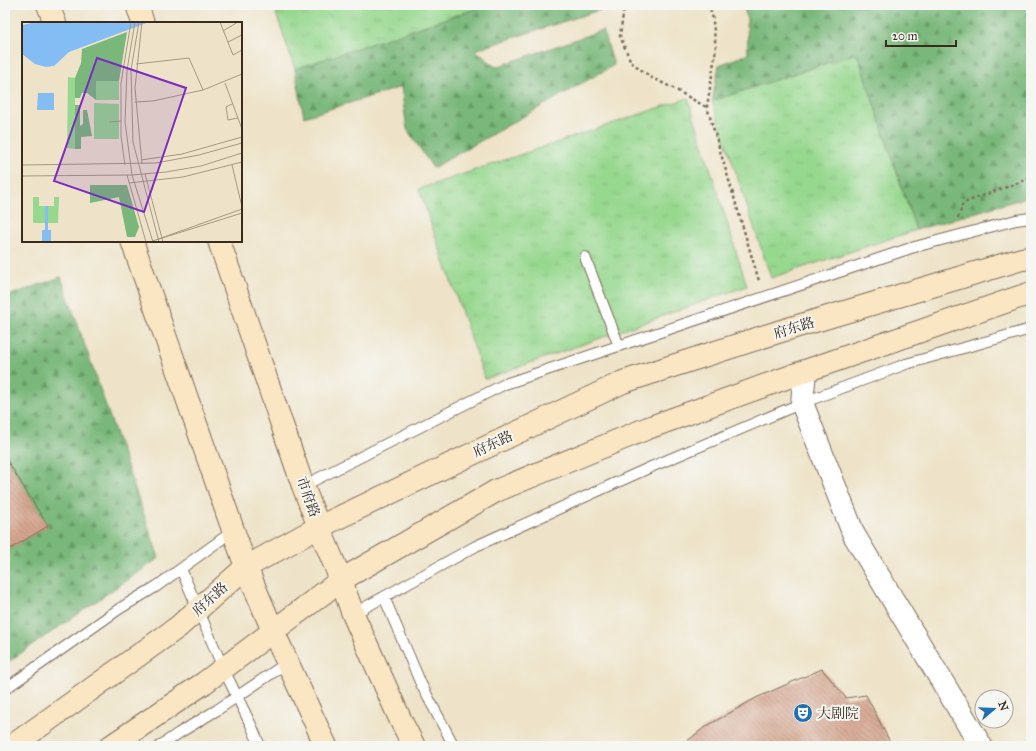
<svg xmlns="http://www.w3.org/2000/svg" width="1036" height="751" font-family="'IM FELL Great Primer','Noto Serif SC',serif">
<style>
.grass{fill:url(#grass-tufts);stroke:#698156}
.forest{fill:url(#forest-firs);stroke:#5a714c}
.building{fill:url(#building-back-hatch)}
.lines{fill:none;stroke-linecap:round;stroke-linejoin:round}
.service-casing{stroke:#7a6b5a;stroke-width:12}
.tertiary-casing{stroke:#7a6b5a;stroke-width:24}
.secondary-casing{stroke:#7a6b5a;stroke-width:24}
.path{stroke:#7a6b5a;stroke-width:2.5;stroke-dasharray:3 3;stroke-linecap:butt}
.service{stroke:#fff;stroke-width:10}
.tertiary{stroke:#fff;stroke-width:22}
.secondary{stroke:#fbe6c4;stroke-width:22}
.labels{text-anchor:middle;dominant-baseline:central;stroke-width:4;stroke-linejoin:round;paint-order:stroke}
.street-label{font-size:14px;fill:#3b2a1e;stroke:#f6f6f2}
.poi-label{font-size:14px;fill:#3b2a1e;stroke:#f6f6f2;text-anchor:start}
.inset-road{fill:none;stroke:#a69984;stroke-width:1}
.view{fill:#7b2cbf;fill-opacity:0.15;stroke:#7b2cbf;stroke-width:2}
.inset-edge{fill:none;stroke:#3b2a1e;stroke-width:2}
</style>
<defs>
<pattern id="grass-tufts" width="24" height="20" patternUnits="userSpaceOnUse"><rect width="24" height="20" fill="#97d88f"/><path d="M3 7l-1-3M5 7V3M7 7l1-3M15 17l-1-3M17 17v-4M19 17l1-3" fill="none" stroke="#83ba7b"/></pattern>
<pattern id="forest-firs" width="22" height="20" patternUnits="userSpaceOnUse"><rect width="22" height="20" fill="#79b87a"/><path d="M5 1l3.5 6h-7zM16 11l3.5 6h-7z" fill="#649663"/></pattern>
<pattern id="building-back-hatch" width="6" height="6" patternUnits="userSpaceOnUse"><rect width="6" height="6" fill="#d5a690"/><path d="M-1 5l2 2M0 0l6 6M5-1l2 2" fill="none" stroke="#ae8775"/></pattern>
</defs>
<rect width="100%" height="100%" fill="#f6f6f2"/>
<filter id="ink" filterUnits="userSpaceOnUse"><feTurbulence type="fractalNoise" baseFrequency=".025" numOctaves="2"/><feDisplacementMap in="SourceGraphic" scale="8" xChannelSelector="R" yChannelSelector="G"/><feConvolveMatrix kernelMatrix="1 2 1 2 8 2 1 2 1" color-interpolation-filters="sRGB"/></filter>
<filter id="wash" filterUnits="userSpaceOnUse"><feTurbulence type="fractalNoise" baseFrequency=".012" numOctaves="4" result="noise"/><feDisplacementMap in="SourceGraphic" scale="16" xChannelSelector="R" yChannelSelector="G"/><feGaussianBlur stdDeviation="0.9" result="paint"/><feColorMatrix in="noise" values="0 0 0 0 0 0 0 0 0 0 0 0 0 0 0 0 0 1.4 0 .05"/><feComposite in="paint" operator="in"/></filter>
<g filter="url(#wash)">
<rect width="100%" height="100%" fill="#eee3c8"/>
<!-- grass -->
<path class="grass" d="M 302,5 L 487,5 L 295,69 L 276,13 Z
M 857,53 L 916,230 L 771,278 L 712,101 Z
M 688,98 L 747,286 L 485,379 L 419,189 Z"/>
<!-- forest -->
<path class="forest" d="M 487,5 L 615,5 L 475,50 L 496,67 L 603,30 L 614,65 L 433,168 L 407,129 L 401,87 L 304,117 L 295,69 Z
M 743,5 L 1031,5 L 1031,196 L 916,230 L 857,53 L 712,101 L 719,65 L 748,54 L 747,18 Z
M 61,277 L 159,558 L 5,664 L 5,552 L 48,526 L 5,457 L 5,297 Z"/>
<g id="blocks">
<!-- building -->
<path class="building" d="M 5,457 L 48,526 L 5,552 Z
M 822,669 L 846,698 L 866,695 L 892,746 L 681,746 L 705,727 L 756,698 Z"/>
</g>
</g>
<g filter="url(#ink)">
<use href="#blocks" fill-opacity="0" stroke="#7a6b5a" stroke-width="1"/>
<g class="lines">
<!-- service casing -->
<g class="service-casing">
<path id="service" d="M 585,257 L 619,346
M 303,486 L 505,384 L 911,248 L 1016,220 L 1031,218
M 181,569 L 223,668 L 252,727 L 260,746
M 384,597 L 421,684 L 454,746
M 353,614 L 476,546 L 651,467 L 802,403 L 906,364 L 1031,329
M 5,689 L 119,609 L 157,586 L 233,531
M 160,746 L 179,733 L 217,710 L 287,663"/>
</g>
<!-- tertiary casing -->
<g class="tertiary-casing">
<path id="tertiary" d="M 805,371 L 802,403 L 854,535 L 981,746"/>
</g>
<!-- secondary casing -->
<g class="secondary-casing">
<path id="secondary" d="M 48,5 L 55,23
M 137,5 L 143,23
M 132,241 L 246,567 L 273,631 L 326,746
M 219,241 L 303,486 L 319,527 L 341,580 L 353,614 L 401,721 L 414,746
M 12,746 L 178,627 L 246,567 L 319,527 L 623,382 L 778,332 L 1022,259 L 1031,258
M 111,746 L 204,683 L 341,580 L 496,491 L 648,428 L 805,371 L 1031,293"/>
</g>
<!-- path -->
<path class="path" d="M 625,5 L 624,7 L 620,36 L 631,62 L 652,78 L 671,87 L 706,107
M 707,5 L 712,13 L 716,49 L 707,107 L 759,281
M 958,218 L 963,203 L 1031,178"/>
<!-- service -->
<use href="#service" class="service"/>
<!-- tertiary -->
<use href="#tertiary" class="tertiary"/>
<!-- secondary -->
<use href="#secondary" class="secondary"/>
</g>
</g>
<!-- icons -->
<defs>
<g id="theatre-disc" transform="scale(1)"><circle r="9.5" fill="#1f6fb2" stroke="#f6f6f2"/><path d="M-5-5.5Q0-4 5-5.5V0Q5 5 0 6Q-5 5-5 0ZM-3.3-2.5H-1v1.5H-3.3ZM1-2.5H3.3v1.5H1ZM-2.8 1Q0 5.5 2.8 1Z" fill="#fff"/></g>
</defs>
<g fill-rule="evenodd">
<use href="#theatre-disc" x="803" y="713"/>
</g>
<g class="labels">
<!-- street labels -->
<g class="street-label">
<text transform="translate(794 328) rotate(-17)">府东路</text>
<text transform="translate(493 444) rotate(-25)">府东路</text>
<text transform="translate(308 497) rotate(70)">市府路</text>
<text transform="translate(210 599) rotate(-42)">府东路</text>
</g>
<!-- poi labels -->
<g class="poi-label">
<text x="817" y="713">大剧院</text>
</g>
</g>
<!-- overview -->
<g transform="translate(22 22)">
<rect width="220" height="220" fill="#eee3c8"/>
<path d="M 46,55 L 53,56 L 53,127 L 45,126 ZM 74,59 L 97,59 L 97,78 L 74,78 ZM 72,81 L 97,82 L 97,117 L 72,117 ZM 11,175 L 17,175 L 17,184 L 23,184 L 23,201 L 11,201 ZM 32,175 L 37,175 L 36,201 L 26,201 L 26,184 L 32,184 Z" fill="#97d88f"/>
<path d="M 105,10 L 97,59 L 74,59 L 74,78 L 65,71 L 60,71 L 58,76 L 53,76 L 53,56 L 59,41 L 60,27 ZM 53,83 L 58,83 L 58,104 L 61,102 L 61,88 L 65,88 L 70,114 L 59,115 L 59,127 L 53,127 ZM 68,163 L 105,163 L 117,205 L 113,215 L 105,215 L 97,175 L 68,181 Z" fill="#79b87a"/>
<path d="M 15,0 L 51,1 L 127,0 L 47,30 L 32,44 L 24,45 L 13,42 L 0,32 L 0,3 ZM 16,71 L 32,71 L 32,88 L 15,88 ZM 23,184 L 26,184 L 26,208 L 29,208 L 29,220 L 20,220 L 20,208 L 23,208 Z" fill="#83bdf4"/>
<path class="inset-road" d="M 113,0 L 105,48 L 103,100 L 110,153 L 131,220M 117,0 L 109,48 L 111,120 L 137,220M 198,0 L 211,33 L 220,28M 201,9 L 216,0M 206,20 L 220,13M 114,42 L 167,36 L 181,68M 203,61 L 220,107M 113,80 L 131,79 L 181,68 L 220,52M 210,82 L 204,85 L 206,98 L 216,96M 87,100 L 99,99M 119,138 L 160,132 L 220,115M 120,142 L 113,66 L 120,0M 0,143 L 134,141 L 177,133 L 220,121M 103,143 L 99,114 L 99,61 L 109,0M 210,143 L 220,185M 123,152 L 141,220M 105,153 L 124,220M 0,154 L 110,153 L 144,150 L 179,144 L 220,131M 107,161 L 161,155 L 220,140M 134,218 L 220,191M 86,220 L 113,220M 128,220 L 220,187"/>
<path class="view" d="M 75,36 L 164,66 L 122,190 L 32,159 Z"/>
<rect width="220" height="220" class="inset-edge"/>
</g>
<!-- margin -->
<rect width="1036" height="751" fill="none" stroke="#f6f6f2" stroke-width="20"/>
<!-- north arrow -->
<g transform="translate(994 709) rotate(71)"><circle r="19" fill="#f6f6f2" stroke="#aba49d"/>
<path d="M0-3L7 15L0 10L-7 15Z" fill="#1f6fb2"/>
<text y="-6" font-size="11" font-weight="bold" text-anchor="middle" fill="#3b2a1e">N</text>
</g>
<!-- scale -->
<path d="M886 40v6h70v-6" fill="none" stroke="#3b2a1e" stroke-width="2"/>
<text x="892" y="40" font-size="12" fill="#3b2a1e" stroke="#f6f6f2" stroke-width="3" paint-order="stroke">20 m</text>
</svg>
